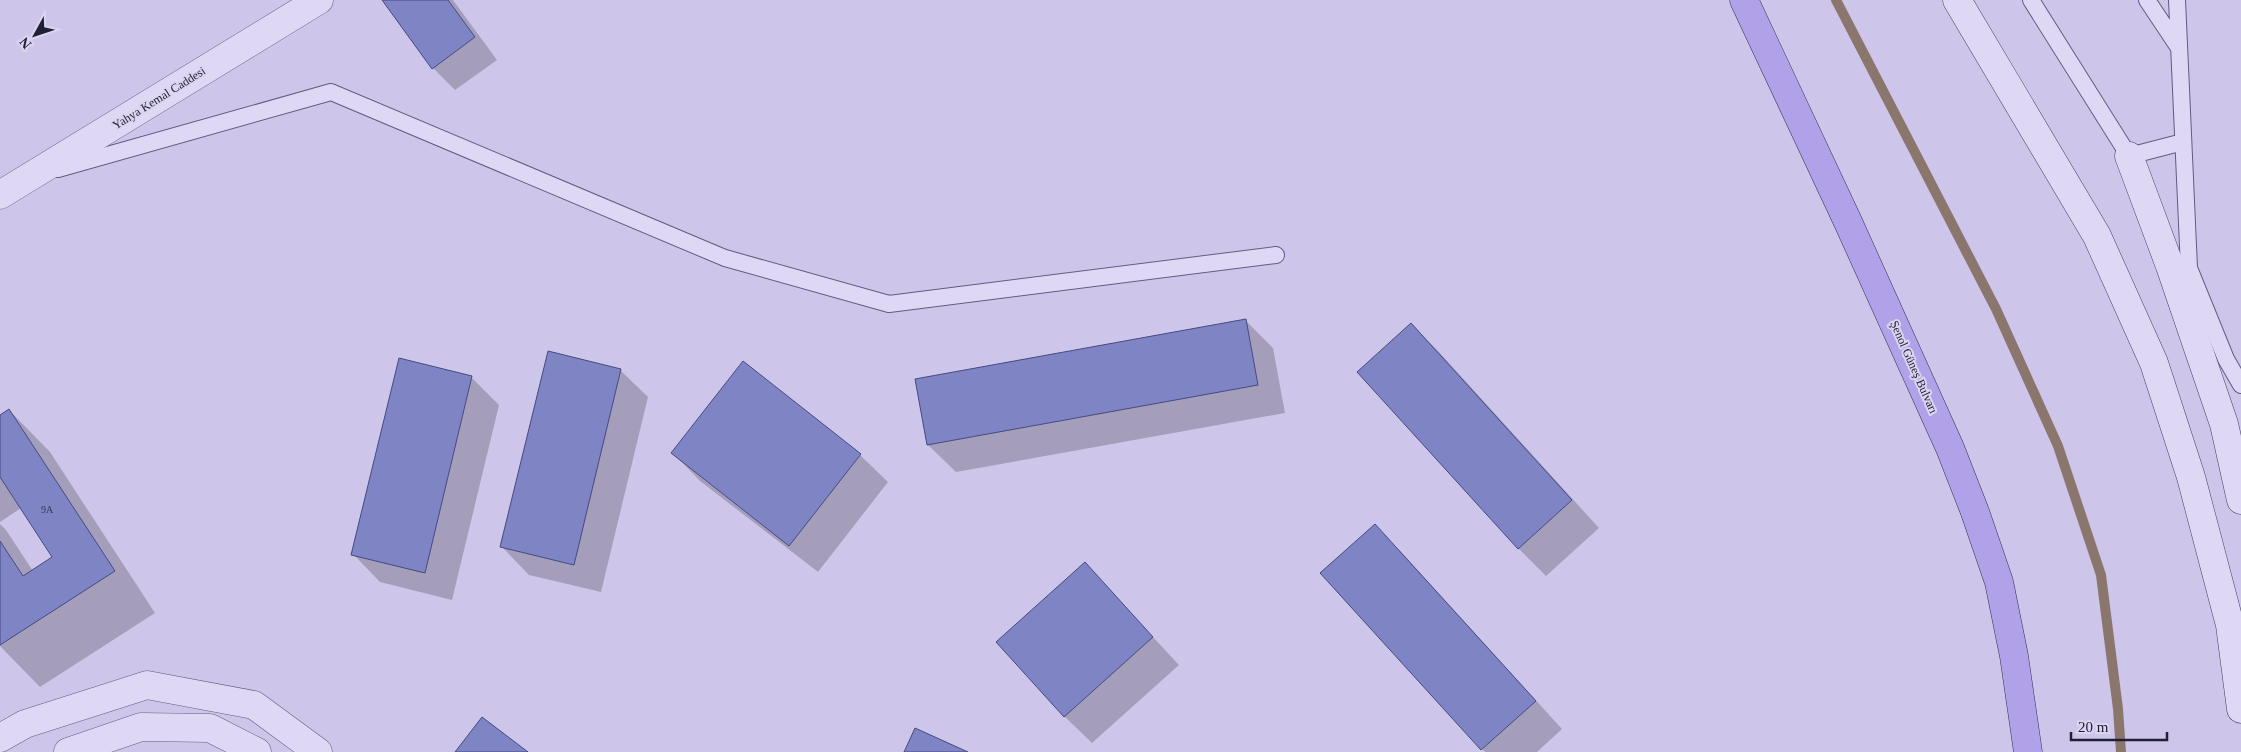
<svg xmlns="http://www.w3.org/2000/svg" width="2241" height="752" font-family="Georgia,serif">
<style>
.shadow{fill:#0003}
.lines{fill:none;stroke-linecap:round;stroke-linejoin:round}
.stream{stroke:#8b766e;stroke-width:10}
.building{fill:#7f84c4;stroke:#454a80}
.lane-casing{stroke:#5f5d83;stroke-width:18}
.street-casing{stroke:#5f5d83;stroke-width:29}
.secondary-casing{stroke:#414065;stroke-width:29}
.primary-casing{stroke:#313152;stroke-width:29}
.lane{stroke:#dfd8f5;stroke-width:16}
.street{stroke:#dfd8f5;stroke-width:28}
.secondary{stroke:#dfd8f5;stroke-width:28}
.primary{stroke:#b0a1e9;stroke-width:28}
.labels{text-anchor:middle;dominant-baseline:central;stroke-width:4;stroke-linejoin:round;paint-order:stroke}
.number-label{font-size:10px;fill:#383959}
.street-label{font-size:12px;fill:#202035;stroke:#dbd5f2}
</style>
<rect width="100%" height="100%" fill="#cec6ea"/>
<!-- shadow -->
<path class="shadow" d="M 383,0 L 453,0 L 497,60 L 455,90 L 433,68 Z
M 1246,321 L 1273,348 L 1285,413 L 956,472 L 928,445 Z
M 1411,324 L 1439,352 L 1599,528 L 1546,576 L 1518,548 Z
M 620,370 L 648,397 L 601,592 L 529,575 L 502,547 Z
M 471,377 L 499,405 L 452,600 L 380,582 L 353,554 Z
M 9,410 L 50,452 L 155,613 L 40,687 L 0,646 L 0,524 L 6,530 L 33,571 L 53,557 L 21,508 L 0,522 L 0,416 Z
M 673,453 L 860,455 L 888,482 L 818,572 L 700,481 Z
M 1375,526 L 1402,553 L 1562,729 L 1537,752 L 1485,752 L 1322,574 Z
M 1085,564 L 1179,665 L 1092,743 L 1064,716 Z"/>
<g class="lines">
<!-- stream -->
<path class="stream" d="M 1836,0 L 1996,309 L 2058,446 L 2101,575 L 2118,709 L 2121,752"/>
</g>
<!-- building -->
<path class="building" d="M 382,0 L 448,0 L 475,37 L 432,69 Z
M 1246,319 L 1258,385 L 927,445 L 915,379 Z
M 1411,323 L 1572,500 L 1518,549 L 1357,372 Z
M 548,351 L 621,369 L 574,565 L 500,547 Z
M 399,358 L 472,376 L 425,573 L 351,555 Z
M 743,361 L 861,454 L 789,546 L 671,453 Z
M 9,409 L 115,571 L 0,645 L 0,541 L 23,576 L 52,557 L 0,477 L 0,415 Z
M 1375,524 L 1536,701 L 1481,750 L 1320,573 Z
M 1085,562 L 1153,637 L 1064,717 L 996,642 Z
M 482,717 L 528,752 L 455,752 Z
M 915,728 L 968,752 L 904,752 Z"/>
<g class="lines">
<!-- lane casing -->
<g class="lane-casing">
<path id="lane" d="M 2031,0 L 2129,156 L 2183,142
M 2147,0 L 2179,48
M 2177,0 L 2189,268 L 2226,359 L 2241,385
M 58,169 L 331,92 L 725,258 L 889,304 L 1276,255"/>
</g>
<!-- street casing -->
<g class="street-casing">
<path id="street" d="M 0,195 L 319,0
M 0,738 L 25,724 L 147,685 L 254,705 L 318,752
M 68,752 L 141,727 L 210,728 L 257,752"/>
</g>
<!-- secondary casing -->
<g class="secondary-casing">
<path id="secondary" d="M 1957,0 L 2097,236 L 2154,363 L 2191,477 L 2230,625 L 2241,709
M 2129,156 L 2170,266 L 2224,424 L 2241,500"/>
</g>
<!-- primary casing -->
<g class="primary-casing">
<path id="primary" d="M 1744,0 L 1848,222 L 1950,448 L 1975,512 L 1999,582 L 2014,656 L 2028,752"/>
</g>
<!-- lane -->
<use href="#lane" class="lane"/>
<!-- street -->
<use href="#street" class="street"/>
<!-- secondary -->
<use href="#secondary" class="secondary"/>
<!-- primary -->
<use href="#primary" class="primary"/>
</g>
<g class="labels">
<!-- number labels -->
<g class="number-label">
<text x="47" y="509">9A</text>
</g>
<!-- street labels -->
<g class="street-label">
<text transform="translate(159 98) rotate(-32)">Yahya Kemal Caddesi</text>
<text transform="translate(1914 367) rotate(66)">Şenol Güneş Bulvarı</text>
</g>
</g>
<!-- north arrow -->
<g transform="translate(35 35) rotate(230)" stroke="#dbd5f2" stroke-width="4" paint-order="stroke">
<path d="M0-4L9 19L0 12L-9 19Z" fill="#202035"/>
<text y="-8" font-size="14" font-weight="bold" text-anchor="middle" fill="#202035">N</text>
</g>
<!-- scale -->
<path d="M2071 732v8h96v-8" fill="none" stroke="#202035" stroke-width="2.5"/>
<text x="2078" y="732" font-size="15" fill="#202035" stroke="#dbd5f2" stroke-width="4" paint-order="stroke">20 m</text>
</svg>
